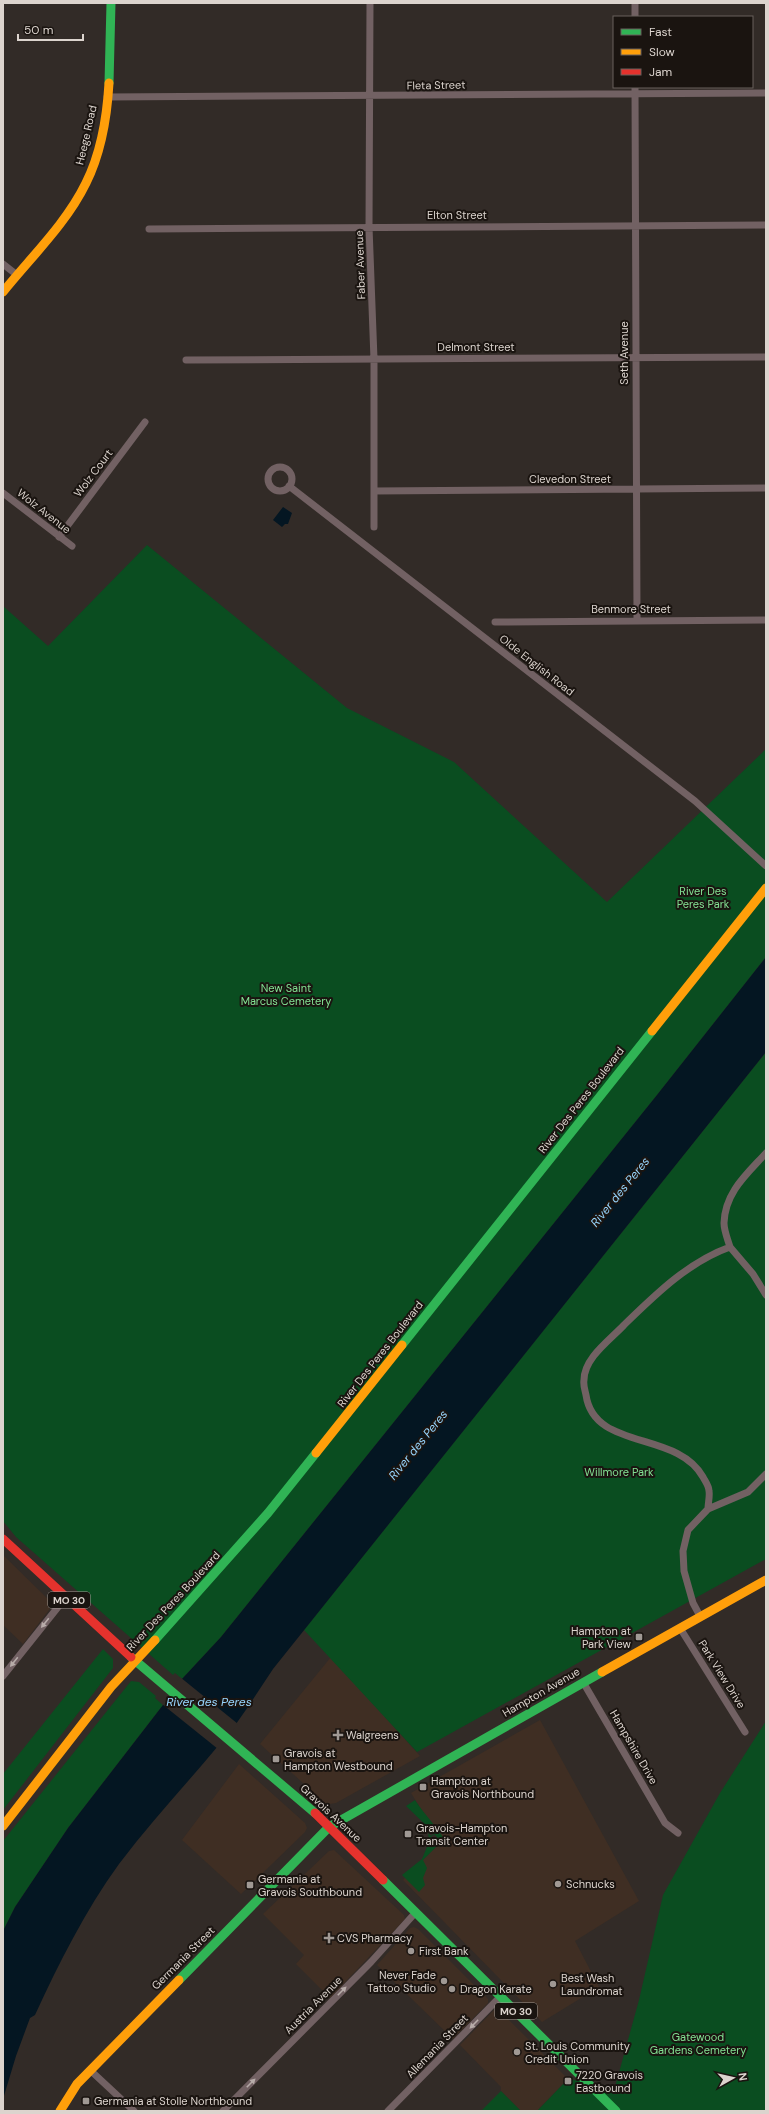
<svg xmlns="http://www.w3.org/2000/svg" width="769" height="2114" font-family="'DM Sans',sans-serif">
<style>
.built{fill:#3f2e23}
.green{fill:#0a4d20}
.water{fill:#041622}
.pier{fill:#322b27}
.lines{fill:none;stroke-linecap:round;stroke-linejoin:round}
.street{stroke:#726163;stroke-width:7}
.fast{stroke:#30b455;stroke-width:9}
.slow{stroke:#ff9f0a;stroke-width:9}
.jam{stroke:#e5322d;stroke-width:9}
.oneway{fill:#b7aca9}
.poi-dot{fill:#a09994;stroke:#1a1410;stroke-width:1.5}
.labels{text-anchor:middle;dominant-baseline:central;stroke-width:4;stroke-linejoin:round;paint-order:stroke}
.shield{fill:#1a1410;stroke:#a29a95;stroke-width:1}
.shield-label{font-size:10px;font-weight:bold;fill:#dcd4ce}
.street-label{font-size:11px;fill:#dcd4ce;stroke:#1a1410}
.park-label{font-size:11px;fill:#83e193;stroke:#1a1410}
.poi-label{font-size:11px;fill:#dcd4ce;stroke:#1a1410;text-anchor:start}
.water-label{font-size:12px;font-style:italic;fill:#97d5fd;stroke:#1a1410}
</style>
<rect width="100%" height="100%" fill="#322b27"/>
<!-- built -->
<path class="built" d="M 3,1555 L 51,1602 L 52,1606 L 23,1644 L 3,1625 Z
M 331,1657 L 420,1756 L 336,1803 L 330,1804 L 325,1803 L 260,1744 Z
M 540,1720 L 639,1901 L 575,1941 L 599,1987 L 542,2022 L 403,1880 L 441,1842 L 411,1793 Z
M 239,1764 L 305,1823 L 307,1828 L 305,1832 L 241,1894 L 182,1840 Z
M 334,1850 L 404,1915 L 405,1919 L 330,1998 L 296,1964 L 304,1955 L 263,1914 L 329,1851 Z
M 414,1927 L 418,1929 L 488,1999 L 488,2003 L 453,2039 L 377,1965 L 410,1928 Z
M 494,2010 L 500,2011 L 568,2079 L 537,2111 L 521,2111 L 501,2091 L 501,2087 L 460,2045 Z"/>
<!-- green -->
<path class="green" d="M 147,545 L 347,708 L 454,762 L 607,902 L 766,749 L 766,957 L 657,1095 L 221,1637 L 182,1679 L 175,1673 L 173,1675 L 16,1537 L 3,1521 L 3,606 L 48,646 Z
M 766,1052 L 766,1559 L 417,1752 L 304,1630 Z
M 103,1649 L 113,1659 L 113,1668 L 3,1810 L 3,1774 Z
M 131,1681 L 139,1682 L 156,1696 L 155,1698 L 163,1705 L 68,1828 L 15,1907 L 3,1931 L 3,1841 Z
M 766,1721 L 766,2111 L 537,2111 L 568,2079 L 615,2087 L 639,2000 L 663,1895 L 720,1793 Z
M 415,1800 C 425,1816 440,1829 448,1846 L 445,1847 L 441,1842 L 423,1860 L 427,1868 L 423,1878 L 425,1885 L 419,1892 L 402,1875 L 422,1859 L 429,1842 L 434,1847 L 441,1841 L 434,1834 L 429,1839 L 428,1833 L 431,1836 L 434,1833 L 406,1806 Z
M 501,2091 L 521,2111 L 481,2111 Z"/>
<!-- water -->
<path class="water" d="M 283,507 L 292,513 L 288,524 L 285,524 L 282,527 L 273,520 Z
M 766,957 L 766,1052 L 273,1669 C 261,1687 249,1706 236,1724 C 198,1772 156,1815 119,1864 C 85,1911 59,1963 35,2015 L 30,2018 L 16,2056 L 3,2099 L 3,1931 L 15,1907 L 68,1828 L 163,1705 L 182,1679 L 221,1637 L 657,1095 Z"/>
<!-- pier -->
<path class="pier" d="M 180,1677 L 238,1724 L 218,1749 L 162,1704 Z"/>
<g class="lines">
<!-- street -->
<path class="street" d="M 370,3 L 369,227 L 374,359 L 374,527
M 635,3 L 635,17
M 635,87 L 637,620
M 107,97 L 766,93
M 149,229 L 766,225
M 3,264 L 17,275
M 186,360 L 766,357
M268 479a12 12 0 1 1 24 0a12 12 0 1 1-24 0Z
M 289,486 L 695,801 L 766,866
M 374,491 L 766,488
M 3,493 L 72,546
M 59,537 L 145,422
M 495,622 L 766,620
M 730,1247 L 753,1274 L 766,1295
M 708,1509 C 708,1503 710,1496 709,1491 C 709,1486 705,1481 703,1477 C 677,1430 594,1451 586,1395 C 585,1390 583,1385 584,1380 C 584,1358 610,1340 624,1325 C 655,1295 688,1262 730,1247 C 728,1240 724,1231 724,1223 C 725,1192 747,1174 766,1153
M 700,1616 L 693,1603 L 684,1571 L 683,1551 L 688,1530 L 708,1509 L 748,1492 L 766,1474
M 680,1628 L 745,1732
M 3,1676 L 66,1597
M 583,1682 L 665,1823 L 678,1833
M 90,2070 L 134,2111
M 223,2111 L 371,1962 L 416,1912
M 388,2111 L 501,1996"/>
<!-- fast -->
<path class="fast" d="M 109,83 L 111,3
M 402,1345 L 652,1031
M 155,1640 L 268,1513 L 316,1453
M 131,1657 L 315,1813
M 329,1827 L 602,1672
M 383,1880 L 616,2111
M 179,1980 L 329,1827"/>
<!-- slow -->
<path class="slow" d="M 3,292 C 31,257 66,224 86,183 C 101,153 107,118 109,83
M 652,1031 L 766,888
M 316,1453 L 402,1345
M 602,1672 L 766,1580
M 3,1826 L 111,1687 L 155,1640
M 60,2111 L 77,2084 L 179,1980"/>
<!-- jam -->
<path class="jam" d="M 3,1539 L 131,1657
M 315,1813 L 383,1880"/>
</g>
<!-- one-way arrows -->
<defs><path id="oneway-solid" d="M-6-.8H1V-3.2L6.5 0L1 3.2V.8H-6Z"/></defs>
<g class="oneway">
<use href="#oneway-solid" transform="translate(45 1623) rotate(129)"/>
<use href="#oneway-solid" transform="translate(14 1662) rotate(129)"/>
<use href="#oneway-solid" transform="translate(342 1991) rotate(-45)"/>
<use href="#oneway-solid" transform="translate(474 2024) rotate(134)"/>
<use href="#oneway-solid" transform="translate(251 2083) rotate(-45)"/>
</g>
<!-- markers -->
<g class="poi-dot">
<rect x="635" y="1633" width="8" height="8" rx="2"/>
<path d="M336 1729h4v4h4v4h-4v4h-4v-4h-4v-4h4z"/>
<rect x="272" y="1755" width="8" height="8" rx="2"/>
<rect x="419" y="1783" width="8" height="8" rx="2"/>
<rect x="404" y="1830" width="8" height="8" rx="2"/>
<circle cx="558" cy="1884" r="4"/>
<rect x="246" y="1881" width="8" height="8" rx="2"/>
<path d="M327 1932h4v4h4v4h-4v4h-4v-4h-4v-4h4z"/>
<circle cx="411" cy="1951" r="4"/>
<circle cx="444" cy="1981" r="4"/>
<circle cx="553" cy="1984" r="4"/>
<circle cx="452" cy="1989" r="4"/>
<circle cx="517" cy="2052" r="4"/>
<rect x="564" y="2077" width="8" height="8" rx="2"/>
<rect x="82" y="2097" width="8" height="8" rx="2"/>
</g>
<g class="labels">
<!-- shield labels -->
<g class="shield">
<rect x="48" y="1592" width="42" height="16" rx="3"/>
<rect x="495" y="2003" width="42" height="16" rx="3"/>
</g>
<g class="shield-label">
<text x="69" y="1600">MO 30</text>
<text x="516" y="2011">MO 30</text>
</g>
<!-- street labels -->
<g class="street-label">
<text transform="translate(436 85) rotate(-1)">Fleta Street</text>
<text transform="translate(86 135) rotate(-77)">Heege Road</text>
<text x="457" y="215">Elton Street</text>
<text transform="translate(360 265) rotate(-92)">Faber Avenue</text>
<text x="476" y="347">Delmont Street</text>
<text transform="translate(624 353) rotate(-90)">Seth Avenue</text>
<text transform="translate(93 473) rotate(-53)">Wolz Court</text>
<text x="570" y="479">Clevedon Street</text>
<text transform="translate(44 511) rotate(38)">Wolz Avenue</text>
<text x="631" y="609">Benmore Street</text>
<text transform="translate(537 665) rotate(38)">Olde English Road</text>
<text transform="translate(581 1100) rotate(-52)">River Des Peres Boulevard</text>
<text transform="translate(380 1354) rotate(-52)">River Des Peres Boulevard</text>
<text transform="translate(173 1601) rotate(-47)">River Des Peres Boulevard</text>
<text transform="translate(722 1674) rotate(58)">Park View Drive</text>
<text transform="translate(541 1692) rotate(-30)">Hampton Avenue</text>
<text transform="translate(634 1747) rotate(60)">Hampshire Drive</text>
<text transform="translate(331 1813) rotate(43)">Gravois Avenue</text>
<text transform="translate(183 1958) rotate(-45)">Germania Street</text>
<text transform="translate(313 2005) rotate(-45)">Austria Avenue</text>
<text transform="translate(437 2046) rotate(-46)">Allemania Street</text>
</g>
<!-- park labels -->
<g class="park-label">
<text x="703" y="891">River Des<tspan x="703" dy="13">Peres Park</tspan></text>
<text x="286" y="988">New Saint<tspan x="286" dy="13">Marcus Cemetery</tspan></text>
<text x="619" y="1472">Willmore Park</text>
<text x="698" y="2037">Gatewood<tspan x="698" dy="13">Gardens Cemetery</tspan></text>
</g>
<!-- poi labels -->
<g class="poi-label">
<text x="631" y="1631" text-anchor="end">Hampton at<tspan x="631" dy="13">Park View</tspan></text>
<text x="346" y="1735">Walgreens</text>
<text x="284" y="1753">Gravois at<tspan x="284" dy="13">Hampton Westbound</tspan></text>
<text x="431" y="1781">Hampton at<tspan x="431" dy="13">Gravois Northbound</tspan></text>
<text x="416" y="1828">Gravois-Hampton<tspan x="416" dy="13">Transit Center</tspan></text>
<text x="258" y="1879">Germania at<tspan x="258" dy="13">Gravois Southbound</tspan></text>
<text x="566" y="1884">Schnucks</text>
<text x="337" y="1938">CVS Pharmacy</text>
<text x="419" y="1951">First Bank</text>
<text x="436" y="1975" text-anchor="end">Never Fade<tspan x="436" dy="13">Tattoo Studio</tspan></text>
<text x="561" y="1978">Best Wash<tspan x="561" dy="13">Laundromat</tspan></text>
<text x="460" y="1989">Dragon Karate</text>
<text x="525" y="2046">St. Louis Community<tspan x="525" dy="13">Credit Union</tspan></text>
<text x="576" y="2075">7220 Gravois<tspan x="576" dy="13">Eastbound</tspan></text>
<text x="94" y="2101">Germania at Stolle Northbound</text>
</g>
<!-- water labels -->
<g class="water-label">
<text transform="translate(620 1192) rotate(-51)">River des Peres</text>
<text transform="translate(418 1445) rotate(-51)">River des Peres</text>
<text x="209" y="1702">River des Peres</text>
</g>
</g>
<!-- border -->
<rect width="769" height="2114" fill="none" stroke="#dcd4ce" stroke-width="8"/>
<!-- legend -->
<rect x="613" y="16" width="140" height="72" fill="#1a1410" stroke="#68615c"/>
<rect x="621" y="29" width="20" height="6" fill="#30b455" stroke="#68615c"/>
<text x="649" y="36" font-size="12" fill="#dcd4ce">Fast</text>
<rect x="621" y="49" width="20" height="6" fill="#ff9f0a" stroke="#68615c"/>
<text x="649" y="56" font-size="12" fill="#dcd4ce">Slow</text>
<rect x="621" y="69" width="20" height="6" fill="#e5322d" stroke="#68615c"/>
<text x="649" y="76" font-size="12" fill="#dcd4ce">Jam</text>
<!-- north arrow -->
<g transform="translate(733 2078) rotate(82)" stroke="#1a1410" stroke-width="3" paint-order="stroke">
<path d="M0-3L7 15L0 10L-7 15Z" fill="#dcd4ce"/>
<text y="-6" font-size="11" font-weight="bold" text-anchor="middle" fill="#dcd4ce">N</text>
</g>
<!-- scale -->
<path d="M18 34v6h65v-6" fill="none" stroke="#dcd4ce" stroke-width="2"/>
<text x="24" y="34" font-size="12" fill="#dcd4ce" stroke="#1a1410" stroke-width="3" paint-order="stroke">50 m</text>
</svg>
